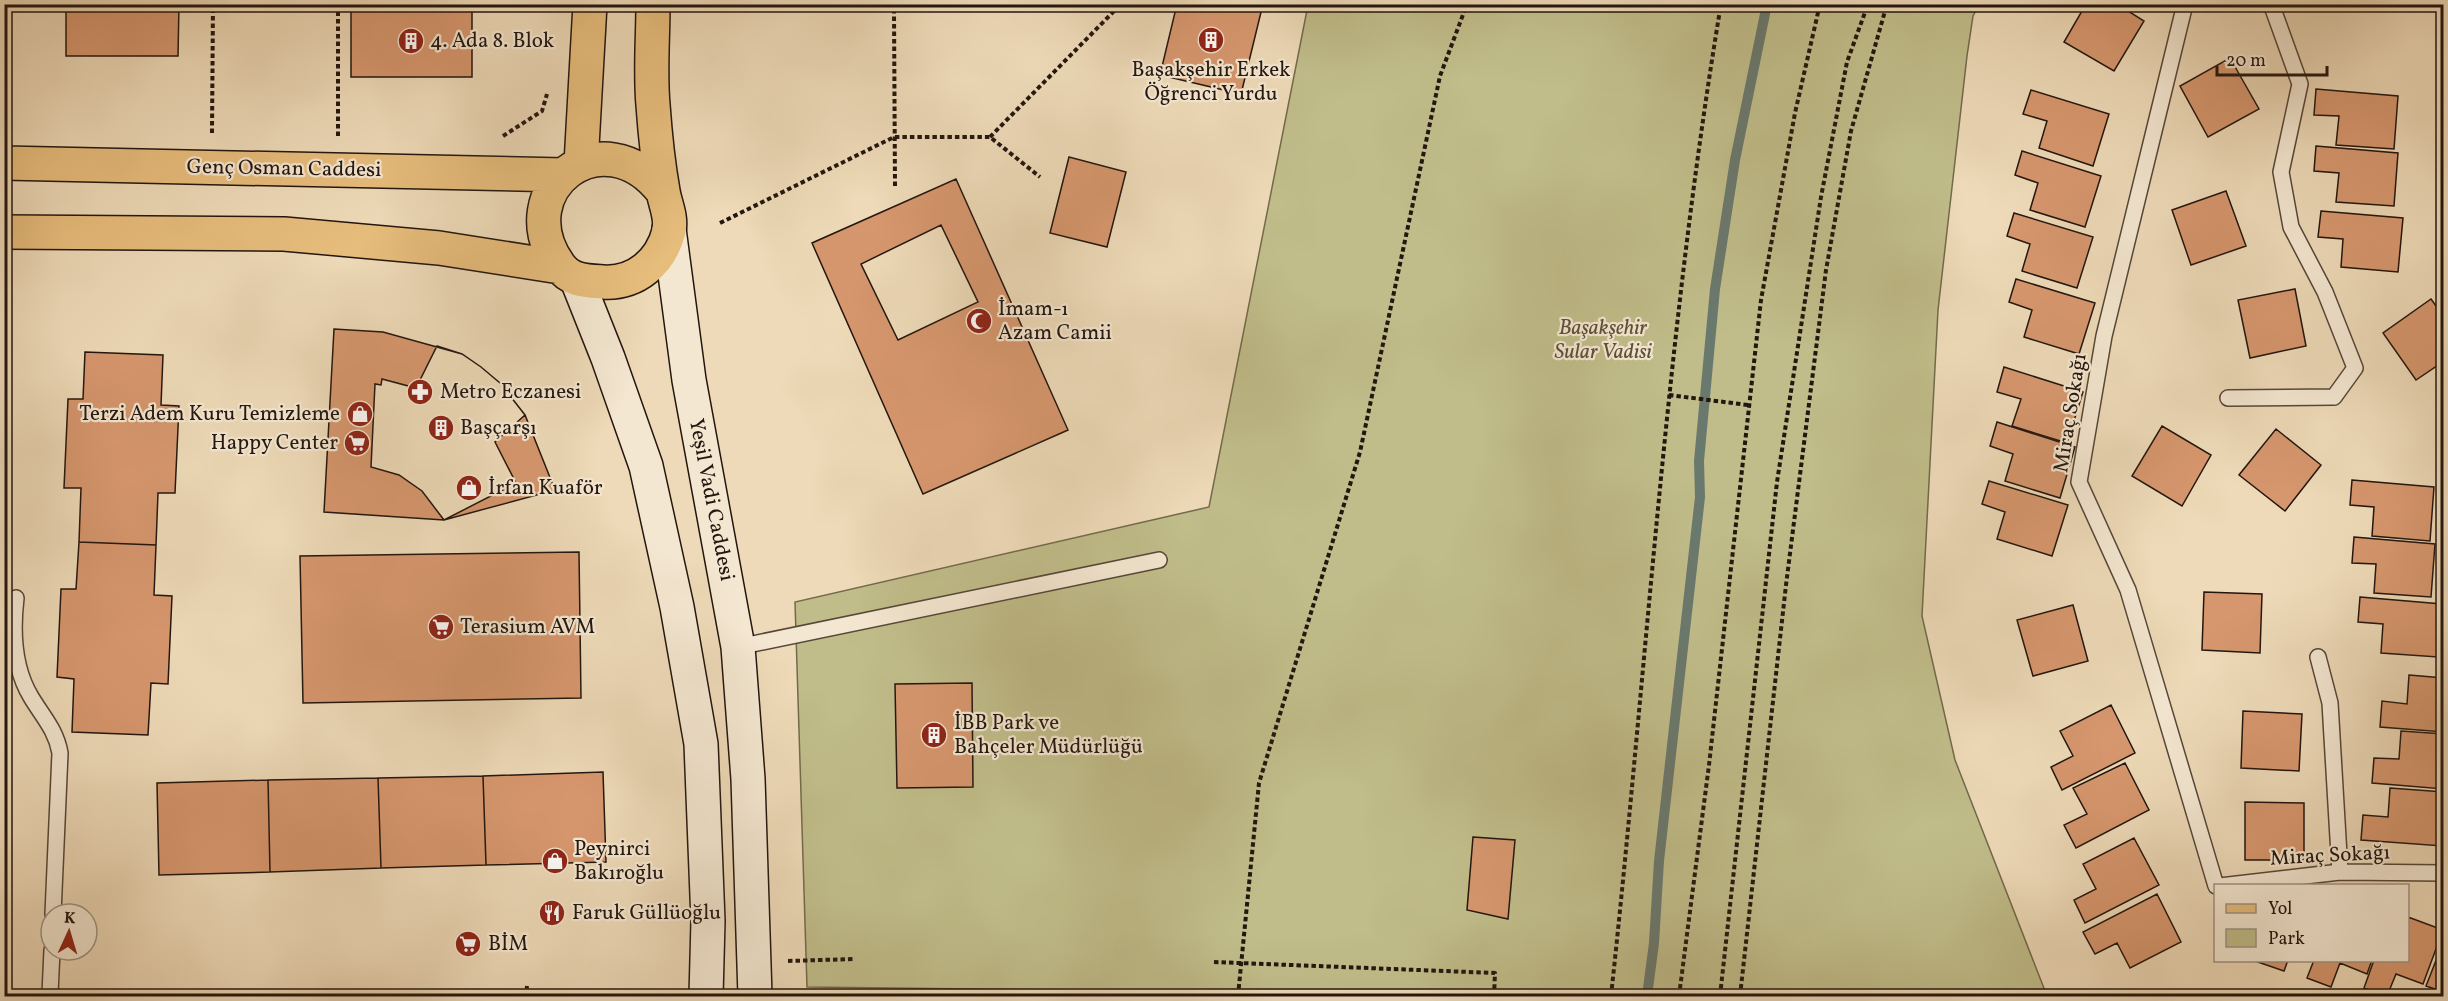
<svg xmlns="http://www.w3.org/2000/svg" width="2448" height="1001" font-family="Vollkorn,serif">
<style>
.green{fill:#c0bd8a;stroke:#726a4c;stroke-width:1.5}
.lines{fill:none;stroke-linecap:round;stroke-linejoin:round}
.stream{stroke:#6a796e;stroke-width:10}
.building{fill:#d7976e;stroke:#23160f;stroke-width:1.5;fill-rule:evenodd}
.service-casing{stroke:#564739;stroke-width:18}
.secondary-casing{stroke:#23160f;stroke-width:36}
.primary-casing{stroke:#23160f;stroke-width:36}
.path{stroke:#23160f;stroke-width:4;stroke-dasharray:4.5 3;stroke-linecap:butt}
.service{stroke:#f4e7d1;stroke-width:15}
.secondary{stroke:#f4e7d1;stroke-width:33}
.primary{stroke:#e7bd7c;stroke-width:33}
.labels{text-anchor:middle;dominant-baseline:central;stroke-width:4.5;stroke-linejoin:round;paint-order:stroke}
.poi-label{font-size:21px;fill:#23160f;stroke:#f4e7d1;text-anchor:start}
.street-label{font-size:21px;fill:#23160f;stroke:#f4e7d1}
.park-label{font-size:21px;font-style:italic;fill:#5a503a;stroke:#f4e7d1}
</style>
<rect width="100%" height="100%" fill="#eedab8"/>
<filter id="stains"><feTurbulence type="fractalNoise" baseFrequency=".00333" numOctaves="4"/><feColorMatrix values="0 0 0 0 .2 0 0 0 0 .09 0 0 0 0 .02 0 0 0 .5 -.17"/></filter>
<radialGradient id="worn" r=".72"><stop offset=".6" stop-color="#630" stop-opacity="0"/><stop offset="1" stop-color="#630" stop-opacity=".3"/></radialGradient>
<!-- green -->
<path class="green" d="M 1308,5 L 1979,5 L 1973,16 L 1967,56 L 1938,310 L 1922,616 L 1955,760 L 2047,996 L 1219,996 L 1219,992 L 807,987 L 795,602 L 1209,507 Z"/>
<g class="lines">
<!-- stream -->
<path class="stream" d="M 1647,996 L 1654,943 L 1659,861 L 1700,497 L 1699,461 L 1715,289 L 1735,160 L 1767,4"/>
</g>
<!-- building -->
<path class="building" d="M 66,4 L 179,4 L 178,56 L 66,56 Z
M 351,4 L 472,4 L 472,77 L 351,77 Z
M 1177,4 L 1263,4 L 1241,94 L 1160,75 Z
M 2086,4 L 2117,4 L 2144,21 L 2114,71 L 2064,42 Z
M 2230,58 L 2259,109 L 2208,137 L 2180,86 Z
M 2316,89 L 2398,96 L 2394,149 L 2336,145 L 2339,116 L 2314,115 Z
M 2031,90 L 2109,114 L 2093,166 L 2039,148 L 2047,121 L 2023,114 Z
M 2316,146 L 2398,153 L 2394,206 L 2336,202 L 2339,173 L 2314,171 Z
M 2022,151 L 2101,176 L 2085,227 L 2030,210 L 2038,183 L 2015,175 Z
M 1069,157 L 1126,172 L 1107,247 L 1050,233 Z
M 956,179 L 1068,430 L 923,494 L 812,243 ZM 941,225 L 978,302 L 898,340 L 861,264 Z
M 2226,191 L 2246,246 L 2191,265 L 2172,210 Z
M 2321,211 L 2403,218 L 2398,272 L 2341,267 L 2343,239 L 2318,237 Z
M 2014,213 L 2093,237 L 2077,288 L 2022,271 L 2030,244 L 2007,236 Z
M 2016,279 L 2095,303 L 2079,354 L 2024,337 L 2032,310 L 2009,302 Z
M 2295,289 L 2306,346 L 2250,358 L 2238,300 Z
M 2431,299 L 2444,317 L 2444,361 L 2416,380 L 2383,333 Z
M 334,329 L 383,332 L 462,354 L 481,367 L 500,383 L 525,415 L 555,490 L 444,520 L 324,512 Z
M 437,346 L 462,354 L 481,367 L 500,383 L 525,415 L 495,442 L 516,483 L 444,520 L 422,491 L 399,475 L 371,467 L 375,384 L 381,385 L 382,379 L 416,388 Z
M 85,352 L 163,355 L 161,405 L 179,406 L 175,493 L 158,493 L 156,545 L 79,542 L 81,488 L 64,488 L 68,399 L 83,399 Z
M 2004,367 L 2083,392 L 2067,443 L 2012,426 L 2021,399 L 1997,392 Z
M 1997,422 L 2075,447 L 2060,498 L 2005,481 L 2013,454 L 1990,446 Z
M 2162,426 L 2211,455 L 2182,506 L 2132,476 Z
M 2276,429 L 2321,465 L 2285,511 L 2239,475 Z
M 2352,480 L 2434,487 L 2430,541 L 2372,536 L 2374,507 L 2350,505 Z
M 1989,481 L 2068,505 L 2052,556 L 1997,539 L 2005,512 L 1982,504 Z
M 2354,537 L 2435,544 L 2431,597 L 2374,593 L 2376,564 L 2352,563 Z
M 79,542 L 156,545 L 154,595 L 172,596 L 168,684 L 151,683 L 148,735 L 72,732 L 74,679 L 57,677 L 61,589 L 76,589 Z
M 579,552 L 581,698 L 303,703 L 300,556 Z
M 2204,592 L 2262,594 L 2260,653 L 2202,650 Z
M 2360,597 L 2442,604 L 2438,657 L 2381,653 L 2383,624 L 2358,622 Z
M 2073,605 L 2088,661 L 2033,676 L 2017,620 Z
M 2409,675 L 2444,678 L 2444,732 L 2380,727 L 2382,701 L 2407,704 Z
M 972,683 L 973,787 L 897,788 L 895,684 Z
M 2111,705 L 2135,753 L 2062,790 L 2051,767 L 2073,756 L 2060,731 Z
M 2243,711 L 2302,714 L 2299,771 L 2241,768 Z
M 2401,731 L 2444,734 L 2444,789 L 2372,783 L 2374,758 L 2399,759 Z
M 2125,763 L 2149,810 L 2076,848 L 2064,825 L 2087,814 L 2073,788 Z
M 603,772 L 606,862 L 486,865 L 483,776 Z
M 483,776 L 486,865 L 381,868 L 378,778 Z
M 378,778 L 381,868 L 270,872 L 268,780 Z
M 268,780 L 270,872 L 159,875 L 157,783 Z
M 2390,788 L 2444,792 L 2443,846 L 2361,840 L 2363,815 L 2388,817 Z
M 2245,802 L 2304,803 L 2304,860 L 2245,860 Z
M 1473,837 L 1515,840 L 1508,919 L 1467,910 Z
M 2134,838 L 2159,885 L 2085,923 L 2074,900 L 2096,889 L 2083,864 Z
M 2157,894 L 2181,942 L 2130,968 L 2117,943 L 2095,954 L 2083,932 Z
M 2408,917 L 2443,930 L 2423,984 L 2396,974 L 2387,996 L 2364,988 L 2374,960 L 2408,960 Z
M 2444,940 L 2444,992 L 2426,986 Z
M 2252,960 L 2288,960 L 2284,971 Z
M 2314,960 L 2372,960 L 2367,974 L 2340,963 L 2331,987 L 2307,978 Z"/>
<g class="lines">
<!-- service casing -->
<g class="service-casing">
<path id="service" d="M 2185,4 L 2104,336 L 2079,482 L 2128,590 L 2216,886
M 2228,398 L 2334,397 L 2355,368 L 2325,292 L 2291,227 L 2281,172 L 2300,84 L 2273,9 L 2269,4
M 16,598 C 12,631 13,667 31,697 C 43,717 56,730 60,753 L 53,914
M 738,647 L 1159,560
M 2318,657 L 2330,703 L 2340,872
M 2220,886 L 2340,872 L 2444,873
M 50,994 L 52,950"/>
</g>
<!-- secondary casing -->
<g class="secondary-casing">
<path id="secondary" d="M 669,229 L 689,380 L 738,647 L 748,779 L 755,996
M 577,280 L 608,358 L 646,466 L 677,607 L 701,744 L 708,921 L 706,996"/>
</g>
<!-- primary casing -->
<g class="primary-casing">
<path id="primary" d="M 653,4 C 653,38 650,72 653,105 C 655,133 658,163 663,191 C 665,204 672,217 669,231 C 661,262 636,284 603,282 C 586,281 570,281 559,265 C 506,190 603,114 663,192
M 4,163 L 564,175
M 581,164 L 590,4
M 4,232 L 284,234 L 439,248 L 560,267"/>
</g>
<!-- path -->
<path class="path" d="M 212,133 L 213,4
M 338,136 L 338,4
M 503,136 L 542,111 L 547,94
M 990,137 L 1121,4
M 895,186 L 894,10 L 901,4
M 720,223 L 894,137 L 990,137 L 1040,177
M 1669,395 L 1748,405
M 788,961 L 854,959
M 1214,962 L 1495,973 L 1494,996
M 526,996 L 527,986
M 1072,996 L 1072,991
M 1238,996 L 1259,783 L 1360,452 L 1440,76 L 1467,4
M 1611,996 C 1647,666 1666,333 1721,4
M 1679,996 L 1709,765 L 1761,300 L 1795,113 L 1820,4
M 1720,996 L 1777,482 L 1821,197 L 1847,62 L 1868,4
M 1740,996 L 1786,585 L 1826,270 L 1851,131 L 1887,4"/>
<!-- service -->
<use href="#service" class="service"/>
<!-- secondary -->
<use href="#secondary" class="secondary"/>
<!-- primary -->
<use href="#primary" class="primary"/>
</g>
<!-- icons -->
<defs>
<g id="building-disc" transform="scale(1.35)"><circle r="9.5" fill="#8f2418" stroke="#f4e7d1"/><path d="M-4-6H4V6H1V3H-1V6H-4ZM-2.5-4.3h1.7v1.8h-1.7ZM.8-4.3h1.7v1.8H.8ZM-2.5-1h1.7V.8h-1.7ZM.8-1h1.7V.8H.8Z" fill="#fff"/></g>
<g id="mosque-disc" transform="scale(1.35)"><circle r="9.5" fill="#8f2418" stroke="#f4e7d1"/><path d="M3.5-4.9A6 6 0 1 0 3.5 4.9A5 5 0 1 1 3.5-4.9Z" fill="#fff"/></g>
<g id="pharmacy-disc" transform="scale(1.35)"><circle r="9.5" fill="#8f2418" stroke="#f4e7d1"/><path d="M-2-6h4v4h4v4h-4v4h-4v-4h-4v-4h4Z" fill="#fff"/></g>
<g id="shop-disc" transform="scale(1.35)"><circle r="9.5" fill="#8f2418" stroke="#f4e7d1"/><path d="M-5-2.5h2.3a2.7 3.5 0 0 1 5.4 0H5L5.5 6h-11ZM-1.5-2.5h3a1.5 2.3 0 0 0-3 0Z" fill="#fff"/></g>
<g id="supermarket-disc" transform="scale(1.35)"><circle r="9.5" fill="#8f2418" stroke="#f4e7d1"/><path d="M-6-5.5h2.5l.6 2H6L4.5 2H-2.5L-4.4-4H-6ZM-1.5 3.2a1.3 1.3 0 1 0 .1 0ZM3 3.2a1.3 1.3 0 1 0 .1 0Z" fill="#fff"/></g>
<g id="restaurant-disc" transform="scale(1.35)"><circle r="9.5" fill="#8f2418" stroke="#f4e7d1"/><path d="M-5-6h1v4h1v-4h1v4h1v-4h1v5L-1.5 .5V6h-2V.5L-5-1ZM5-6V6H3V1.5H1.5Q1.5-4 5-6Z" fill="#fff"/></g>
</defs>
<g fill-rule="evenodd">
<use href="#building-disc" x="1211" y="40"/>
<use href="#building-disc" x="411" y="41"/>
<use href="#mosque-disc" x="979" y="321"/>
<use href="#pharmacy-disc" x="420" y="392"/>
<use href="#shop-disc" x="360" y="414"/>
<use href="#building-disc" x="441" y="428"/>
<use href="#supermarket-disc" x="357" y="443"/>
<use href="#shop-disc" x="469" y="488"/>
<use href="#supermarket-disc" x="441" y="627"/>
<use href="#building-disc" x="934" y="735"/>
<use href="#shop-disc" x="555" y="861"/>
<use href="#restaurant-disc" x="552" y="913"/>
<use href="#supermarket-disc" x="468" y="944"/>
</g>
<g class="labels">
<!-- poi labels -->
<g class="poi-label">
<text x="430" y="41">4. Ada 8. Blok</text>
<text x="1211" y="70" text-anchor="middle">Başakşehir Erkek<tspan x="1211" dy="24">Öğrenci Yurdu</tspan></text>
<text x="998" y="309">İmam-ı<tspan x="998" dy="24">Azam Camii</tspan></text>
<text x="440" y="392">Metro Eczanesi</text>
<text x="340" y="414" text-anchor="end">Terzi Adem Kuru Temizleme</text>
<text x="460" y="428">Başçarşı</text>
<text x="338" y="443" text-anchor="end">Happy Center</text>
<text x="488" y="488">İrfan Kuaför</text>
<text x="460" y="627">Terasium AVM</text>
<text x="954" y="723">İBB Park ve<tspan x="954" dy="24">Bahçeler Müdürlüğü</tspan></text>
<text x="574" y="849">Peynirci<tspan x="574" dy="24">Bakıroğlu</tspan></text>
<text x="572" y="913">Faruk Güllüoğlu</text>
<text x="488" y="944">BİM</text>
</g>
<!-- street labels -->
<g class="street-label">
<text transform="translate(284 169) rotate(1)">Genç Osman Caddesi</text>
<text transform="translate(2071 413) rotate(-81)">Miraç Sokağı</text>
<text transform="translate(711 500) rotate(79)">Yeşil Vadi Caddesi</text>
<text transform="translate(2330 856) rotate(-3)">Miraç Sokağı</text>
</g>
<!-- park labels -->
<g class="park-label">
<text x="1603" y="328">Başakşehir<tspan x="1603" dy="24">Sular Vadisi</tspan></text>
</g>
</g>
<!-- margin -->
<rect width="2448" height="1001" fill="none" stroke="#eedab8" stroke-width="24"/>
<rect x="6" y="6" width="2436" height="989" fill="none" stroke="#23160f" stroke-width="3"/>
<rect x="12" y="12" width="2424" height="977" fill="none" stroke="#23160f" stroke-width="1.5"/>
<!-- legend -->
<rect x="2214" y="884" width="195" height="78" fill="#f4e7d1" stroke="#a09383" stroke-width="1.5"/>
<rect x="2226" y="904" width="30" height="9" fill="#e7bd7c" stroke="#a09383" stroke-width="1.5"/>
<text x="2268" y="914" font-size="18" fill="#23160f">Yol</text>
<rect x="2226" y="929" width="30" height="18" fill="#c0bd8a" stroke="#a09383" stroke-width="1.5"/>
<text x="2268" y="944" font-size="18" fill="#23160f">Park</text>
<!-- north arrow -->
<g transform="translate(69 932) rotate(4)"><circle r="28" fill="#f4e7d1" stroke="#a09383" stroke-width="1.5"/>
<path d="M0-4.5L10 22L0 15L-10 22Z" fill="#8f2418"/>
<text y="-9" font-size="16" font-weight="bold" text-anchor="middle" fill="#23160f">K</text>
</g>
<!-- scale -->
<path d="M2217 66v9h110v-9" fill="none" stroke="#23160f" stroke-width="3"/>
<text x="2226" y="66" font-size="18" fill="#23160f" stroke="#f4e7d1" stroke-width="4.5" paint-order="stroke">20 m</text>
<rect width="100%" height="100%" filter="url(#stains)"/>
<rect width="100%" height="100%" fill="url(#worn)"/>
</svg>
